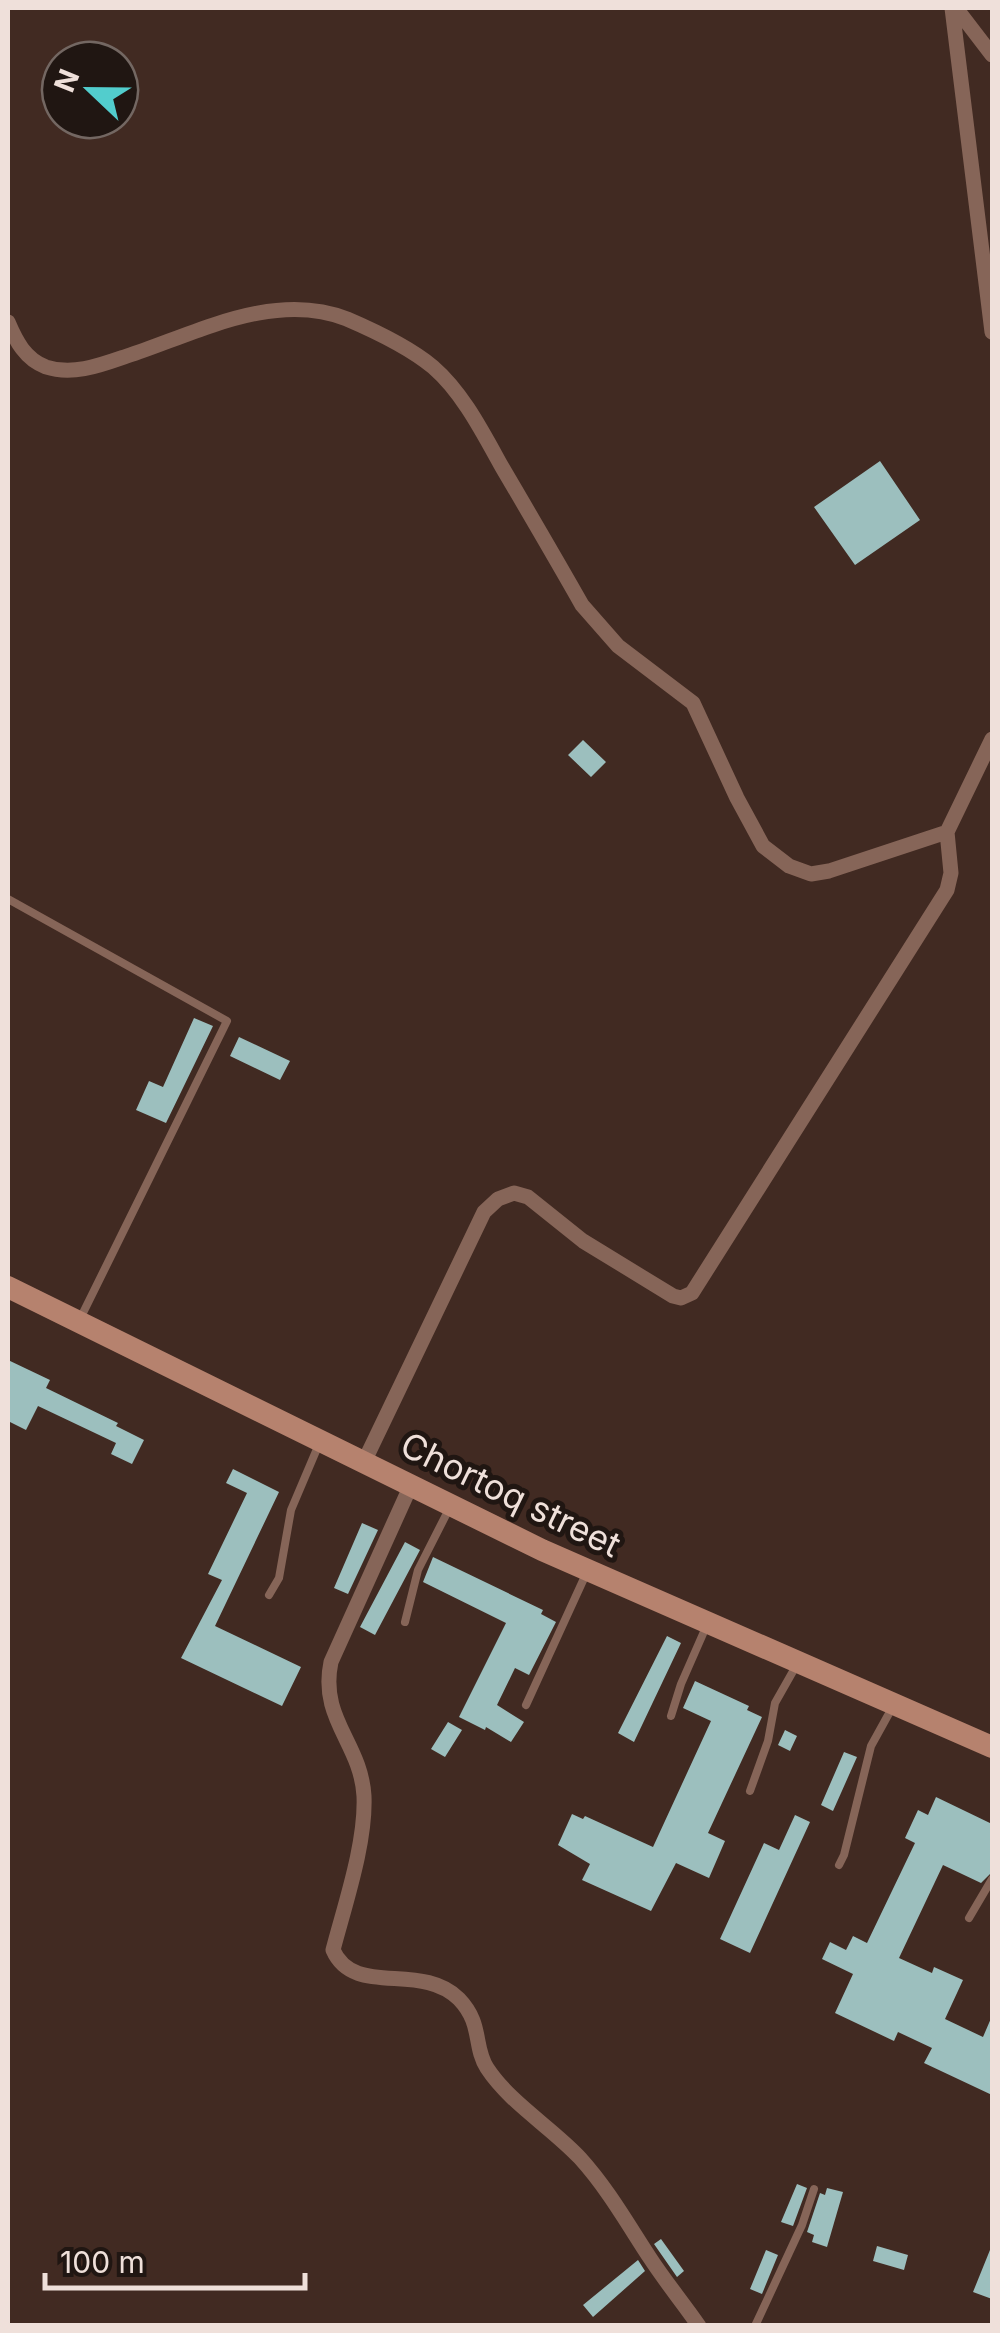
<svg xmlns="http://www.w3.org/2000/svg" width="1000" height="2333" font-family="Inter,sans-serif">
<style>
.building{fill:#9cbfbe}
.lines{fill:none;stroke-linecap:round;stroke-linejoin:round}
.lane{stroke:#866558;stroke-width:8}
.street{stroke:#866558;stroke-width:15}
.secondary{stroke:#b6826e;stroke-width:22}
.labels{text-anchor:middle;dominant-baseline:central;stroke-width:10;stroke-linejoin:round;paint-order:stroke}
.street-label{font-size:35px;fill:#efe0da;stroke:#201612}
</style>
<rect width="100%" height="100%" fill="#412a22"/>
<!-- building -->
<path class="building" d="M 880,461 L 920,520 L 855,565 L 814,507 Z
M 583,740 L 606,762 L 591,777 L 568,755 Z
M 194,1018 L 213,1026 L 166,1123 L 136,1110 L 149,1081 L 163,1087 Z
M 239,1037 L 290,1061 L 280,1080 L 230,1056 Z
M 8,1360 L 50,1380 L 46,1388 L 118,1423 L 116,1426 L 144,1440 L 132,1464 L 111,1454 L 116,1443 L 38,1406 L 26,1430 L 8,1421 Z
M 233,1469 L 279,1492 L 215,1626 L 301,1667 L 282,1706 L 181,1658 L 222,1580 L 208,1574 L 247,1493 L 226,1483 Z
M 362,1523 L 378,1530 L 348,1594 L 334,1588 Z
M 405,1542 L 420,1550 L 375,1635 L 360,1627 Z
M 433,1557 L 543,1610 L 541,1614 L 556,1622 L 529,1675 L 515,1668 L 497,1705 L 524,1722 L 511,1742 L 486,1727 L 485,1730 L 459,1717 L 506,1623 L 423,1582 Z
M 667,1636 L 681,1643 L 634,1742 L 618,1733 Z
M 695,1681 L 749,1706 L 747,1710 L 762,1717 L 708,1833 L 725,1841 L 709,1878 L 676,1863 L 651,1911 L 582,1880 L 590,1864 L 558,1845 L 572,1814 L 583,1819 L 585,1816 L 653,1847 L 711,1721 L 683,1708 Z
M 448,1722 L 462,1730 L 445,1757 L 431,1749 Z
M 785,1730 L 797,1736 L 790,1751 L 778,1745 Z
M 844,1752 L 857,1757 L 833,1811 L 821,1805 Z
M 936,1797 L 992,1824 L 992,1872 L 981,1883 L 943,1865 L 899,1958 L 932,1973 L 934,1967 L 963,1980 L 945,2019 L 983,2037 L 992,2016 L 992,2095 L 924,2063 L 932,2048 L 898,2032 L 894,2041 L 835,2013 L 853,1974 L 822,1959 L 830,1942 L 846,1950 L 853,1936 L 867,1943 L 915,1843 L 905,1838 L 918,1810 L 928,1815 Z
M 795,1815 L 810,1822 L 750,1953 L 720,1939 L 764,1843 L 779,1850 Z
M 797,2184 L 807,2188 L 793,2226 L 781,2222 Z
M 827,2188 L 843,2192 L 827,2247 L 812,2242 L 814,2235 L 807,2232 L 820,2193 L 825,2195 Z
M 661,2239 L 684,2271 L 677,2277 L 654,2244 Z
M 992,2245 L 992,2299 L 973,2292 Z
M 877,2246 L 908,2255 L 904,2270 L 873,2261 Z
M 766,2250 L 778,2255 L 762,2294 L 750,2289 Z
M 638,2260 L 645,2271 L 593,2317 L 583,2305 Z"/>
<g class="lines">
<!-- lane -->
<path class="lane" d="M 8,899 L 227,1021 L 81,1317
M 269,1595 L 279,1578 L 291,1510 L 319,1444
M 405,1622 L 418,1570 L 449,1509
M 526,1705 L 586,1574
M 671,1716 L 681,1684 L 706,1627
M 750,1791 L 768,1741 L 775,1703 L 796,1666
M 839,1865 L 844,1855 L 871,1746 L 892,1708
M 969,1918 L 992,1879
M 755,2326 L 802,2225 L 814,2189"/>
<!-- street -->
<path class="street" d="M 952,8 L 992,332
M 956,8 L 992,55
M 8,322 C 16,341 25,359 46,367 C 73,376 101,365 127,356 C 195,334 274,290 347,319 C 375,331 409,347 433,367 C 463,393 483,433 502,467 C 529,513 556,559 582,605 L 618,646 L 693,703 L 737,798 L 763,846 L 789,866 L 811,874 L 829,871 L 947,832 L 992,739
M 364,1462 L 484,1212 L 498,1199 L 514,1193 L 528,1197 L 583,1241 L 673,1296 L 681,1298 L 692,1293 L 947,890 L 951,873 L 947,832
M 411,1485 L 331,1662 C 319,1719 361,1743 364,1796 C 366,1843 345,1904 333,1950 C 354,1998 421,1961 459,1999 C 483,2024 473,2046 487,2068 C 510,2103 551,2127 580,2158 C 608,2189 627,2223 650,2258 C 665,2281 683,2303 699,2326"/>
<!-- secondary -->
<path class="secondary" d="M 8,1287 L 542,1550 L 992,1747"/>
</g>
<g class="labels">
<!-- street labels -->
<g class="street-label">
<text transform="translate(511 1494) rotate(26)">Chortoq street</text>
</g>
</g>
<!-- border -->
<rect width="1000" height="2333" fill="none" stroke="#efe0da" stroke-width="20"/>
<!-- north arrow -->
<g transform="translate(90 90) rotate(292)"><circle r="48" fill="#201612" stroke="#736762" stroke-width="2.5"/>
<path d="M0-8L18 38L0 25L-18 38Z" fill="#52cdcd"/>
<text y="-15" font-size="28" font-weight="bold" text-anchor="middle" fill="#efe0da">N</text>
</g>
<!-- scale -->
<path d="M45 2273v15h260v-15" fill="none" stroke="#efe0da" stroke-width="5"/>
<text x="60" y="2273" font-size="30" fill="#efe0da" stroke="#201612" stroke-width="8" paint-order="stroke">100 m</text>
</svg>
